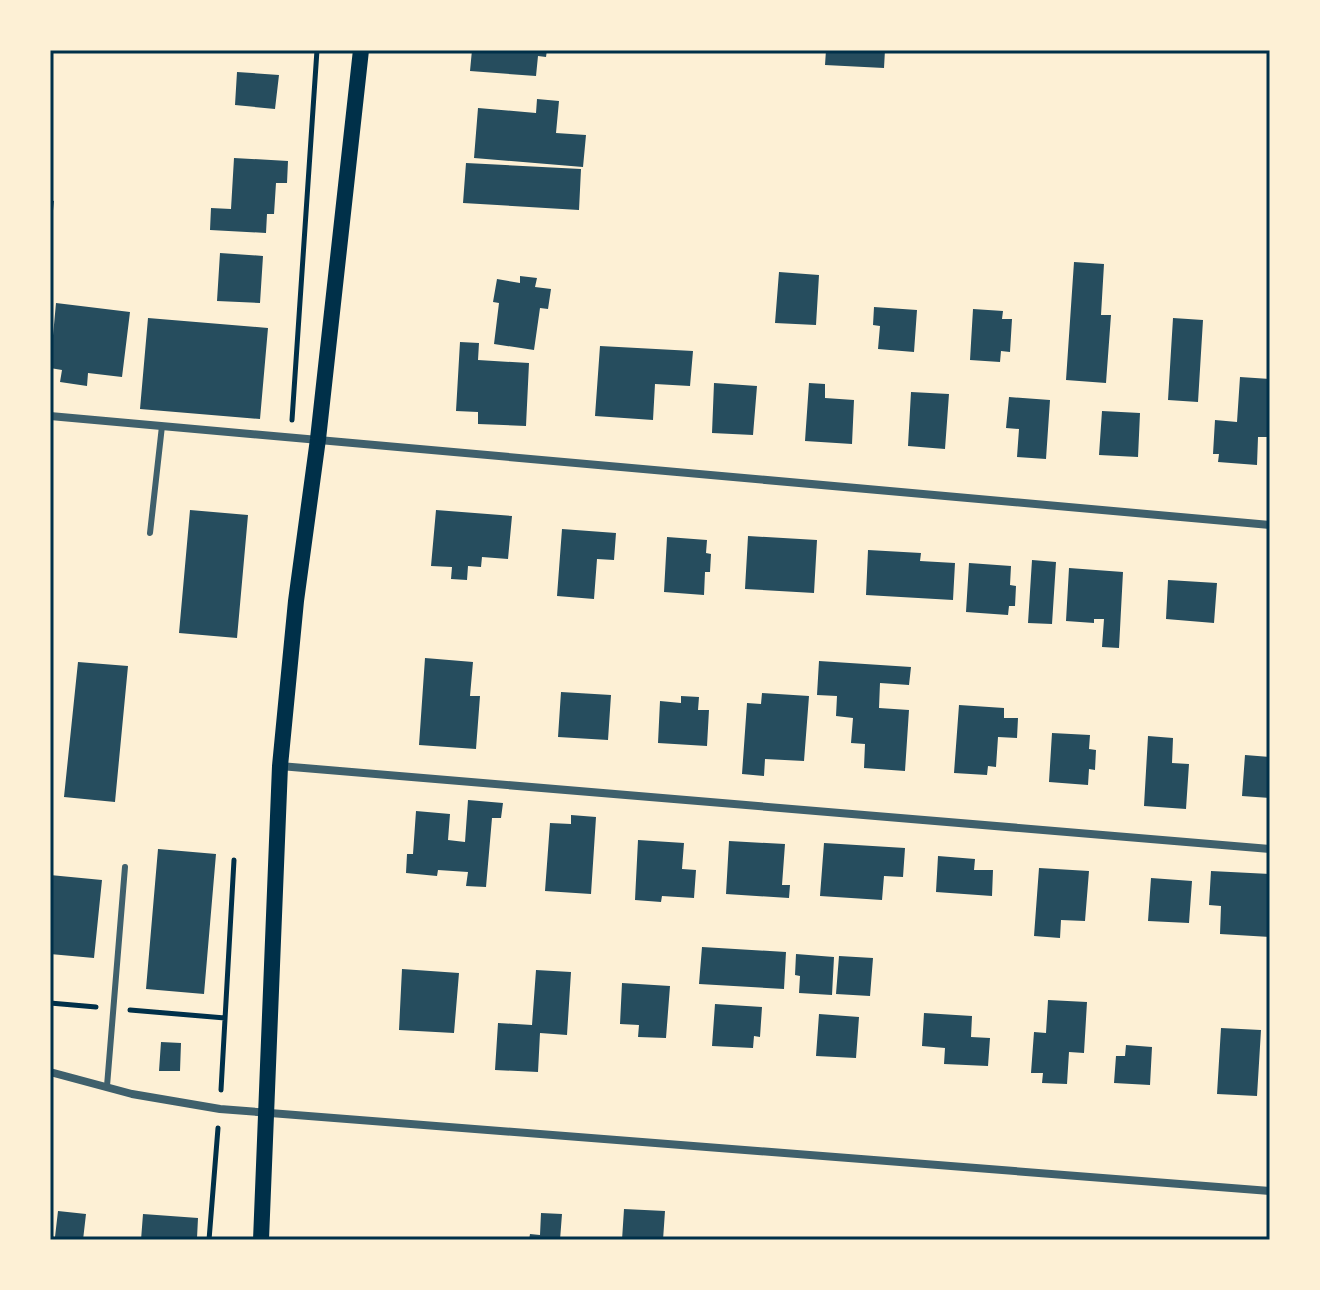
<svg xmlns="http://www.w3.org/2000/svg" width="1320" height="1290" font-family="'Roboto Serif',serif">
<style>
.building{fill:#264d5e}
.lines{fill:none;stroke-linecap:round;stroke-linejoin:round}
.path{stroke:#003049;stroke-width:5}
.service{stroke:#3f606c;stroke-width:6}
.minor{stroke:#3f606c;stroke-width:8}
.secondary{stroke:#003049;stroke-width:16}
.neatline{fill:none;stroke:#003049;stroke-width:3}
</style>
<rect width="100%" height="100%" fill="#fdf0d5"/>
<!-- building -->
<path class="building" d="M 472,50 L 547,50 L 546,57 L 538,56 L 536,76 L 470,71 Z
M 826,50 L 885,50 L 884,68 L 825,65 Z
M 237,72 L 279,75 L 275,109 L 235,105 Z
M 537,99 L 559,101 L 556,133 L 586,135 L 583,167 L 474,158 L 478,108 L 536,113 Z
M 234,158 L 288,161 L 287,183 L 276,183 L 274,214 L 267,214 L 266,233 L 210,230 L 211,208 L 231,209 Z
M 466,163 L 581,169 L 579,210 L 463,203 Z
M 50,200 L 54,201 L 52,220 L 50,220 Z
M 220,253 L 263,256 L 260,303 L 217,301 Z
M 1074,262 L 1104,264 L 1101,315 L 1111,315 L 1106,383 L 1066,380 Z
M 779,272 L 819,275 L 816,325 L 775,323 Z
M 520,276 L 537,278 L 535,287 L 551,289 L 548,309 L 540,308 L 534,350 L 494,344 L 499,303 L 493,302 L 497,279 L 520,283 Z
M 56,303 L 130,312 L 122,377 L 88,373 L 87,386 L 60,382 L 62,370 L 50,368 Z
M 874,307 L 917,310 L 914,352 L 878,349 L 880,326 L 873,325 Z
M 973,309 L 1003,311 L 1002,319 L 1012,319 L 1010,352 L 1001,351 L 1000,362 L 970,360 Z
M 148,318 L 268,328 L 260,419 L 140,409 Z
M 1173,318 L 1203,320 L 1198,402 L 1168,400 Z
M 460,342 L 479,343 L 478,360 L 529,363 L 526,426 L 478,424 L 478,412 L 456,411 Z
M 600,346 L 693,351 L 690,386 L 655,384 L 653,420 L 595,416 Z
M 1240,377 L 1270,379 L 1269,437 L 1258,437 L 1257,465 L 1218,462 L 1219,454 L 1213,454 L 1215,420 L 1237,422 Z
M 714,383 L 757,386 L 753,435 L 712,433 Z
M 809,383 L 825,384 L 825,398 L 854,400 L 852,444 L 805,441 Z
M 911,392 L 949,394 L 945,449 L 908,446 Z
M 1009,397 L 1050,400 L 1046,459 L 1017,457 L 1019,429 L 1006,428 Z
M 1102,411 L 1140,413 L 1138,457 L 1099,455 Z
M 190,510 L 248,515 L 237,638 L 179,633 Z
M 436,510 L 512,516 L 508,559 L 482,557 L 481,567 L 468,566 L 467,580 L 451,579 L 452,567 L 431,566 Z
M 562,529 L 616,533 L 614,560 L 597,559 L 594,599 L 557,596 Z
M 748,536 L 817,540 L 814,593 L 745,589 Z
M 667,537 L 707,540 L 706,553 L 711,554 L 710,572 L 705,572 L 704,595 L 664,592 Z
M 868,550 L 921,553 L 920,561 L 955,563 L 953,600 L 866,595 Z
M 1032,560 L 1056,562 L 1052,624 L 1028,623 Z
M 969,563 L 1011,566 L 1010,585 L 1016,586 L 1015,606 L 1009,606 L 1008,615 L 966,612 Z
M 1069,568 L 1123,572 L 1119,648 L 1102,647 L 1104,619 L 1094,619 L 1094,623 L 1066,621 Z
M 1168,580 L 1217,583 L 1214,623 L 1166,619 Z
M 425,658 L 473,662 L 470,696 L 480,696 L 476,749 L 419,745 Z
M 819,661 L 911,667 L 909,685 L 880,683 L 879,708 L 909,710 L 905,771 L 864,768 L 865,744 L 851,743 L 853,718 L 836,716 L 837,696 L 817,695 Z
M 78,662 L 128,666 L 115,802 L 64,797 Z
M 561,692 L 611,695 L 608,740 L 558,737 Z
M 762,693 L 809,696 L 804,761 L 765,759 L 764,776 L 742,774 L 747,703 L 761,704 Z
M 681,696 L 699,697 L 698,710 L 709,710 L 707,746 L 658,743 L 660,701 L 681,703 Z
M 959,705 L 1004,708 L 1004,718 L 1018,718 L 1017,738 L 998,737 L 996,767 L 988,766 L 987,775 L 954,773 Z
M 1052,733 L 1090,735 L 1089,749 L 1096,750 L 1095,770 L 1089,769 L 1088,785 L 1049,782 Z
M 1148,736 L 1173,738 L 1172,763 L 1189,764 L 1186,809 L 1144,806 Z
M 1245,755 L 1270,757 L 1270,798 L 1242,796 Z
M 468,800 L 503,803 L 501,818 L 492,818 L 486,887 L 466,886 L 468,872 L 438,870 L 437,876 L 406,873 L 407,854 L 413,854 L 416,811 L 450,814 L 448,840 L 465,842 Z
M 571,815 L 596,817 L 591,894 L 545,891 L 550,823 L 571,824 Z
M 638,840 L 684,843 L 682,869 L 696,870 L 694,898 L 662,896 L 661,902 L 635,900 Z
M 729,841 L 785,844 L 782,885 L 790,885 L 789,898 L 726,894 Z
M 824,843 L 905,848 L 903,877 L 884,876 L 882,900 L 820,896 Z
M 158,849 L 216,854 L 204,994 L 146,989 Z
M 938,856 L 975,859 L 974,870 L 993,870 L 992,896 L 936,892 Z
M 1039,868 L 1089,871 L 1085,921 L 1061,920 L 1060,938 L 1034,936 Z
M 1211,871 L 1270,874 L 1270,937 L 1220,934 L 1221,906 L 1209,905 Z
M 50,875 L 102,880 L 94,958 L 50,954 Z
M 1151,878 L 1192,881 L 1189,923 L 1148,921 Z
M 702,947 L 786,952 L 784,989 L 699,984 Z
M 796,954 L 834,957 L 832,995 L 799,993 L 800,976 L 795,975 Z
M 839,956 L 873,958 L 870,996 L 836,994 Z
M 402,969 L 459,973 L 454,1033 L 399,1030 Z
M 536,970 L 571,972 L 567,1035 L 540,1033 L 538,1072 L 495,1070 L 498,1023 L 532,1025 Z
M 622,983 L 670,986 L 666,1038 L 638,1037 L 639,1025 L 620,1024 Z
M 1048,1000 L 1087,1002 L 1084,1053 L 1069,1052 L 1067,1084 L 1042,1083 L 1043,1073 L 1031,1073 L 1034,1032 L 1046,1033 Z
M 715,1004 L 762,1007 L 760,1037 L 754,1036 L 753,1048 L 712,1046 Z
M 924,1013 L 972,1016 L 971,1037 L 990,1038 L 988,1066 L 944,1064 L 945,1048 L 922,1046 Z
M 819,1014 L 859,1017 L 856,1058 L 816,1056 Z
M 1221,1028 L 1261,1030 L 1257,1096 L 1217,1094 Z
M 161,1042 L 181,1043 L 180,1071 L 159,1071 Z
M 1126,1045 L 1152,1047 L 1150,1085 L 1114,1083 L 1116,1056 L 1125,1056 Z
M 624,1209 L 665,1211 L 663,1240 L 622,1240 Z
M 58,1211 L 86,1214 L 83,1240 L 50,1240 L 50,1236 L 55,1237 Z
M 541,1213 L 562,1214 L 560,1240 L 529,1240 L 530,1234 L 540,1235 Z
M 143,1214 L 198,1218 L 197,1238 L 141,1240 Z"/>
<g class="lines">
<!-- path -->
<path class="path" d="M 292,420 L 317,50
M 50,1003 L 96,1007
M 130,1010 L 225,1018
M 221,1090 L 234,860
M 209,1240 L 218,1128"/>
<!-- service -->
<path class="service" d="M 150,533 L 162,426
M 107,1086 L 125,867"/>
<!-- minor -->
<path class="minor" d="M 50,416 L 1270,525
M 280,766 L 1270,849
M 50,1072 L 132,1094 L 220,1109 L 1270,1191"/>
<!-- secondary -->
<path class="secondary" d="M 261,1240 L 280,766 L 296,601 L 318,439 L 361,50"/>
</g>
<!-- border -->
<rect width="1320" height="1290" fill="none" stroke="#fdf0d5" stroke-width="104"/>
<rect x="52" y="52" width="1216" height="1186" class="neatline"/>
</svg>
